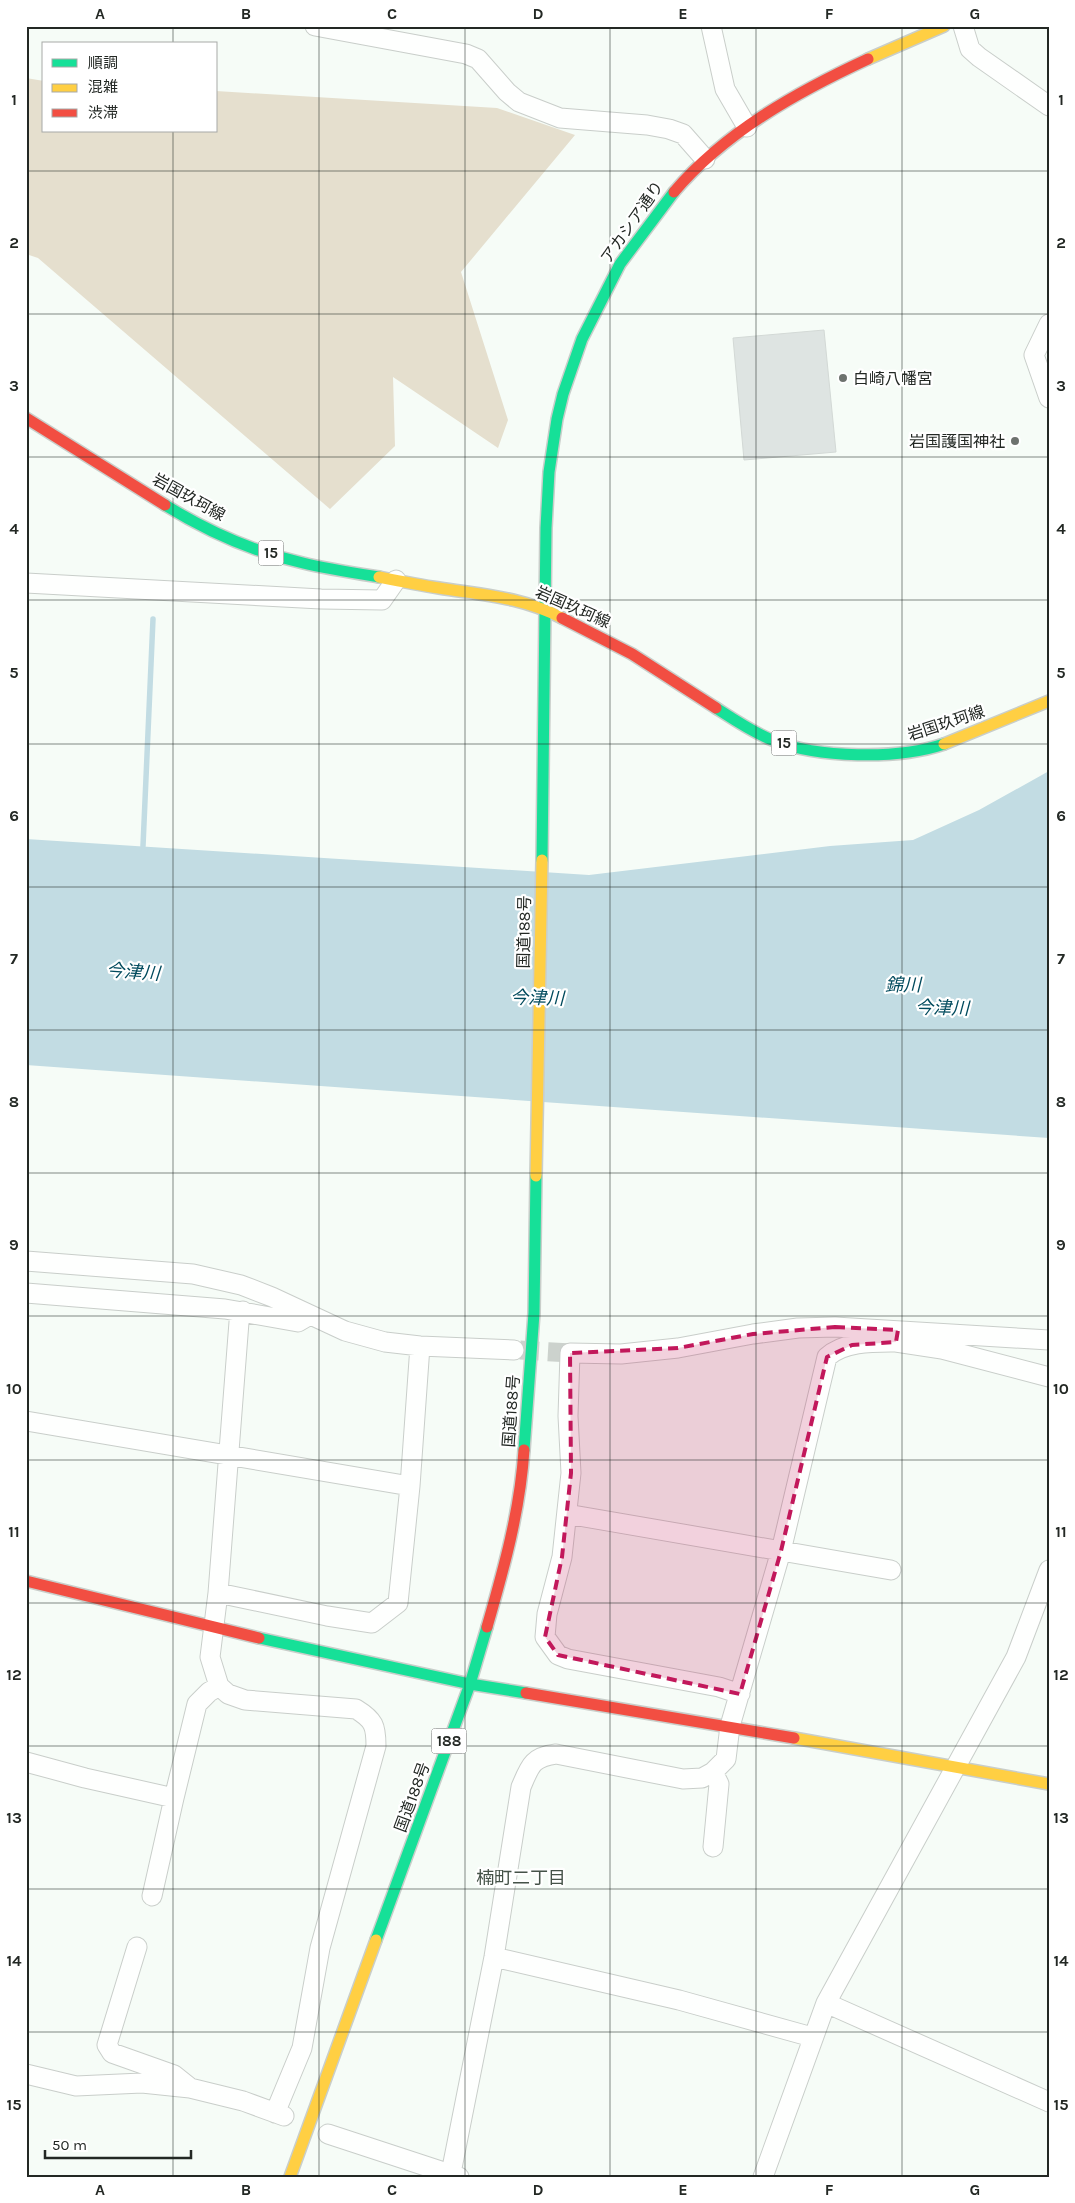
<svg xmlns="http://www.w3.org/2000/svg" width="1075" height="2203" font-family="Karla,'Noto Sans JP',sans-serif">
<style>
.forest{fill:#e5dfce}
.water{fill:#c2dce3}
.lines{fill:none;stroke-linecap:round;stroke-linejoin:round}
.stream{stroke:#c2dce3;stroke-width:5.5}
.building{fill:#dee4e2;stroke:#d3d9d6}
.street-tunnel{stroke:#ccd2cd;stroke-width:19;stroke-dasharray:19 9;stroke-linecap:butt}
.street-casing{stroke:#c9ceca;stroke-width:21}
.fast-casing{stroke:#c9ceca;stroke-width:14}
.slow-casing{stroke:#c9ceca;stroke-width:14}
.jam-casing{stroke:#c9ceca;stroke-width:14}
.street{stroke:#fefffe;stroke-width:19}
.fast{stroke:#16e098;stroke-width:11}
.slow{stroke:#ffcf43;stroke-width:11}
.jam{stroke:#f24e42;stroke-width:11}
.marked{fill:#c2185b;fill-opacity:0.2;stroke:#c2185b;stroke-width:4;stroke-dasharray:10 6;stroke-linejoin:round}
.grid{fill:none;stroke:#232824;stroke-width:1;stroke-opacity:0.55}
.poi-dot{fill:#6d726e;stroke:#fff;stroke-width:2}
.labels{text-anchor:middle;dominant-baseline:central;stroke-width:4.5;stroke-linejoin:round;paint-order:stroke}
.shield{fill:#fff;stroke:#656866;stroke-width:1}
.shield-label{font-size:15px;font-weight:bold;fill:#232824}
.street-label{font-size:16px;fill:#232824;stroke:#fff}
.poi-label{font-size:16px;fill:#232824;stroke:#fff;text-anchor:start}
.water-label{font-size:18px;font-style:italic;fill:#004a5d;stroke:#fff}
.neighbourhood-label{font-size:18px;fill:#455248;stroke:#fff}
.neatline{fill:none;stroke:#232824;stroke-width:2}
.grid-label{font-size:16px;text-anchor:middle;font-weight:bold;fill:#232824}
</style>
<rect width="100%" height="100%" fill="#f6fcf7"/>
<!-- forest -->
<path class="forest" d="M 26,78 L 44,81 L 44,131 L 216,131 L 216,91 L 497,108 L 575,135 L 461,272 L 508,420 L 498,448 L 393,377 L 395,446 L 330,509 L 38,258 L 26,254 Z"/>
<!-- water -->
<path class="water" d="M 1049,771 L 1049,1138 L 26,1065 L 26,839 L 589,875 L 830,846 L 913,840 L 979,810 Z"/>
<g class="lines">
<!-- stream -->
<path class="stream" d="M 143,846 L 153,619"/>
</g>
<!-- building -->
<path class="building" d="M 824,330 L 836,452 L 744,460 L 733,338 Z"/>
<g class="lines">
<!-- street-tunnel -->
<path class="street-tunnel" d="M 520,1350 L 570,1353"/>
<!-- street casing -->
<g class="street-casing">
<path id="street" d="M 315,26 L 466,54 L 478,59 L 507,92 L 519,102 L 560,118 L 647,125 L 669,129 L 683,134 L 705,159
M 711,26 L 725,89 L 747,127
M 963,26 L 970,49 L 979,57 L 1049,106
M 1049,324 L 1034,355 L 1049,398
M 26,583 L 321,599 L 382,600 L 396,580
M 26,1261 L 193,1274 L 241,1285 L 272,1297 L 345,1331 L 385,1342 L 420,1346 L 514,1350
M 26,1293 L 225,1309 L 298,1322 L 310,1315
M 243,1311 L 239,1322 L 218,1593 L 210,1657 L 219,1686 L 228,1694 L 245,1700 L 356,1709 C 374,1720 376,1726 376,1746 L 320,1948 L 302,2048 L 275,2113
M 897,1332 L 896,1342 L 942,1349 L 1049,1377
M 26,1421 L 410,1486
M 567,1514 L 891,1570
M 218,1593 L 327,1616 L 372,1623 L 398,1603 L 410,1486 L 420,1346
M 740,1694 L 719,1687 L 568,1659 L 558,1655 L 545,1637 L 547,1614 L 562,1557 L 571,1473 L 568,1416 L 570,1353 L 621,1354 L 678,1348 L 753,1334 L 798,1328 L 835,1327 L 1049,1340
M 26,1762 L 85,1778 L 174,1798 L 197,1704 L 209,1692 L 219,1686
M 713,1847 L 719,1784 L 713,1772 L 726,1759 L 730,1726 L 781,1551 L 827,1357 C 844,1341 874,1342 896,1342
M 152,1896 L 174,1798
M 137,1947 L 107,2045 L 112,2053 L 174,2075 L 189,2087
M 494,1957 L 679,2000 L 812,2037
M 826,2003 L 1049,2102
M 26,2074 L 76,2086 L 142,2083 L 190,2088 L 243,2101 L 284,2116
M 328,2134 L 459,2177
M 451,2173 L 494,1957 L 521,1787 C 530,1766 532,1757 556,1754 L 683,1779 L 702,1778 L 713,1772
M 763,2177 L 826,2003 L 1016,1657 L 1049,1570"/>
</g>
<!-- fast casing -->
<g class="fast-casing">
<path id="fast" d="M 165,505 C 207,531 254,552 303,563 C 328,569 354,573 379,577
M 545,609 L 546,528 L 549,472 L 557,419 L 563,394 L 582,339 L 620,264 L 674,192
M 716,708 C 733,719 752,732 772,740 C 818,758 897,760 944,744
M 542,860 L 545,609
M 524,1450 L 534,1313 L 536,1176
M 259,1638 L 470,1684 L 526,1693
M 376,1940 L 470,1684 L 487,1627"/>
</g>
<!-- slow casing -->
<g class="slow-casing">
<path id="slow" d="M 868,59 L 944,26
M 379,577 C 399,581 419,585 439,588 C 483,595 522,597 562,618
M 944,744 L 1049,701
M 536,1176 L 542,860
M 794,1738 L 1049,1784
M 290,2177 L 376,1940"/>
</g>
<!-- jam casing -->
<g class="jam-casing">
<path id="jam" d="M 674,192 C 725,132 797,92 868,59
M 26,418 L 165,505
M 562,618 L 632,654 L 716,708
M 26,1581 L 259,1638
M 487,1627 C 504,1568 520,1511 524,1450
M 526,1693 L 794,1738"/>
</g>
<!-- street -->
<use href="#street" class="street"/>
<!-- fast -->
<use href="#fast" class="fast"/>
<!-- slow -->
<use href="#slow" class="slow"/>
<!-- jam -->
<use href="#jam" class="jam"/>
</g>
<!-- marked area -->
<path class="marked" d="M 835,1327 L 898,1330 L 896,1342 L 852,1345 L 827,1357 L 781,1551 L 740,1694 L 558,1655 L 545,1637 L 562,1557 L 571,1473 L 570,1353 L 678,1348 L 753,1334 Z"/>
<!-- grid -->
<path class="grid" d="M 173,26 L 173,44M 319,26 L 319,2177M 465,26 L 465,2177M 610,26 L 610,2177M 756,26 L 756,2177M 902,26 L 902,2177M 173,131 L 173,2177M 26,171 L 1049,171M 26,314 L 1049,314M 26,457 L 1049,457M 26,600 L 1049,600M 26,744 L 1049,744M 26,887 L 1049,887M 26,1030 L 1049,1030M 26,1173 L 1049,1173M 26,1316 L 1049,1316M 26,1460 L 1049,1460M 26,1603 L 1049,1603M 26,1746 L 1049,1746M 26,1889 L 1049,1889M 26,2032 L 1049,2032"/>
<!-- markers -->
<g class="poi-dot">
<circle cx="843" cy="378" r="5"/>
<circle cx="1015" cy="441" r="5"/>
</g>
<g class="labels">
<!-- shield labels -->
<g class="shield">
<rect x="258.5" y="540.5" width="25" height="25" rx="4"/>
<rect x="771.5" y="730.5" width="25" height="25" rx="4"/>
<rect x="431.5" y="1728.5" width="35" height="25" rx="4"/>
</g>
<g class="shield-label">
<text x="271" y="553">15</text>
<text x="784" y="743">15</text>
<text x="449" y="1741">188</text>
</g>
<!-- street labels -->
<g class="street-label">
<text transform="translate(632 222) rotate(-55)">アカシア通り</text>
<text transform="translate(189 497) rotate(29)">岩国玖珂線</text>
<text transform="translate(573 607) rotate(24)">岩国玖珂線</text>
<text transform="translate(946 723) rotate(-18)">岩国玖珂線</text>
<text transform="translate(524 932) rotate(-89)">国道188号</text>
<text transform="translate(511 1411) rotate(-86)">国道188号</text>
<text transform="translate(412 1797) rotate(-70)">国道188号</text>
</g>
<!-- poi labels -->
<g class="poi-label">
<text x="853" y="378">白崎八幡宮</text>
<text x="1005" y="441" text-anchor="end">岩国護国神社</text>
</g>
<!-- water labels -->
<g class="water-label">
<text transform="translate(133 972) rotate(4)">今津川</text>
<text x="903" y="985">錦川</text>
<text transform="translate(537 998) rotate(1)">今津川</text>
<text transform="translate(942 1008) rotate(1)">今津川</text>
</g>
<!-- neighbourhood labels -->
<g class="neighbourhood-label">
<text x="521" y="1878">楠町二丁目</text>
</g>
</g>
<!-- border -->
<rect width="1075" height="2203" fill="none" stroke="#ffffff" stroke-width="55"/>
<!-- legend -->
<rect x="42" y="42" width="175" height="90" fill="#ffffff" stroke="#a7a9a7"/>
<rect x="52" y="59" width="25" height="8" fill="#16e098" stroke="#a7a9a7"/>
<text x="88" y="68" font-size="15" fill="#232824">順調</text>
<rect x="52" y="84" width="25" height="8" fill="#ffcf43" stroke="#a7a9a7"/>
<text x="88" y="92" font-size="15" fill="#232824">混雑</text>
<rect x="52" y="109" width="25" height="8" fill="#f24e42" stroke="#a7a9a7"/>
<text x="88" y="118" font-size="15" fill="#232824">渋滞</text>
<!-- scale -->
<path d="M45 2150v8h146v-8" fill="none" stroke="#232824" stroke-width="2.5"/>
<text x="52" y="2150" font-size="15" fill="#232824" stroke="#ffffff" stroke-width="4" paint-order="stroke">50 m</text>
<rect x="28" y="28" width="1020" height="2148" class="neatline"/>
<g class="grid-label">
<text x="100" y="19">A</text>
<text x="246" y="19">B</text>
<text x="392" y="19">C</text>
<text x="538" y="19">D</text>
<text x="683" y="19">E</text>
<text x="829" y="19">F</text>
<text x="975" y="19">G</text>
<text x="14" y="105">1</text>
<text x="1061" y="105">1</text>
<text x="14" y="248">2</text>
<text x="1061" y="248">2</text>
<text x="14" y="391">3</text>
<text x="1061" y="391">3</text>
<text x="14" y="534">4</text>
<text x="1061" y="534">4</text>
<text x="14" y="678">5</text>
<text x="1061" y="678">5</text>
<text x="14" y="821">6</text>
<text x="1061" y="821">6</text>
<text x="14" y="964">7</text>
<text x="1061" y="964">7</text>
<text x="14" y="1107">8</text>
<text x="1061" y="1107">8</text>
<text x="14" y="1250">9</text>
<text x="1061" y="1250">9</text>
<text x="14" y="1394">10</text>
<text x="1061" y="1394">10</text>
<text x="14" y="1537">11</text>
<text x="1061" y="1537">11</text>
<text x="14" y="1680">12</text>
<text x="1061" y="1680">12</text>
<text x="14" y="1823">13</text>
<text x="1061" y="1823">13</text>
<text x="14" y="1966">14</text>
<text x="1061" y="1966">14</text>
<text x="14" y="2110">15</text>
<text x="1061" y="2110">15</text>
<text x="100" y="2195">A</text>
<text x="246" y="2195">B</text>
<text x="392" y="2195">C</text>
<text x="538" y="2195">D</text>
<text x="683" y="2195">E</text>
<text x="829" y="2195">F</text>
<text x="975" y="2195">G</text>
</g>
</svg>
